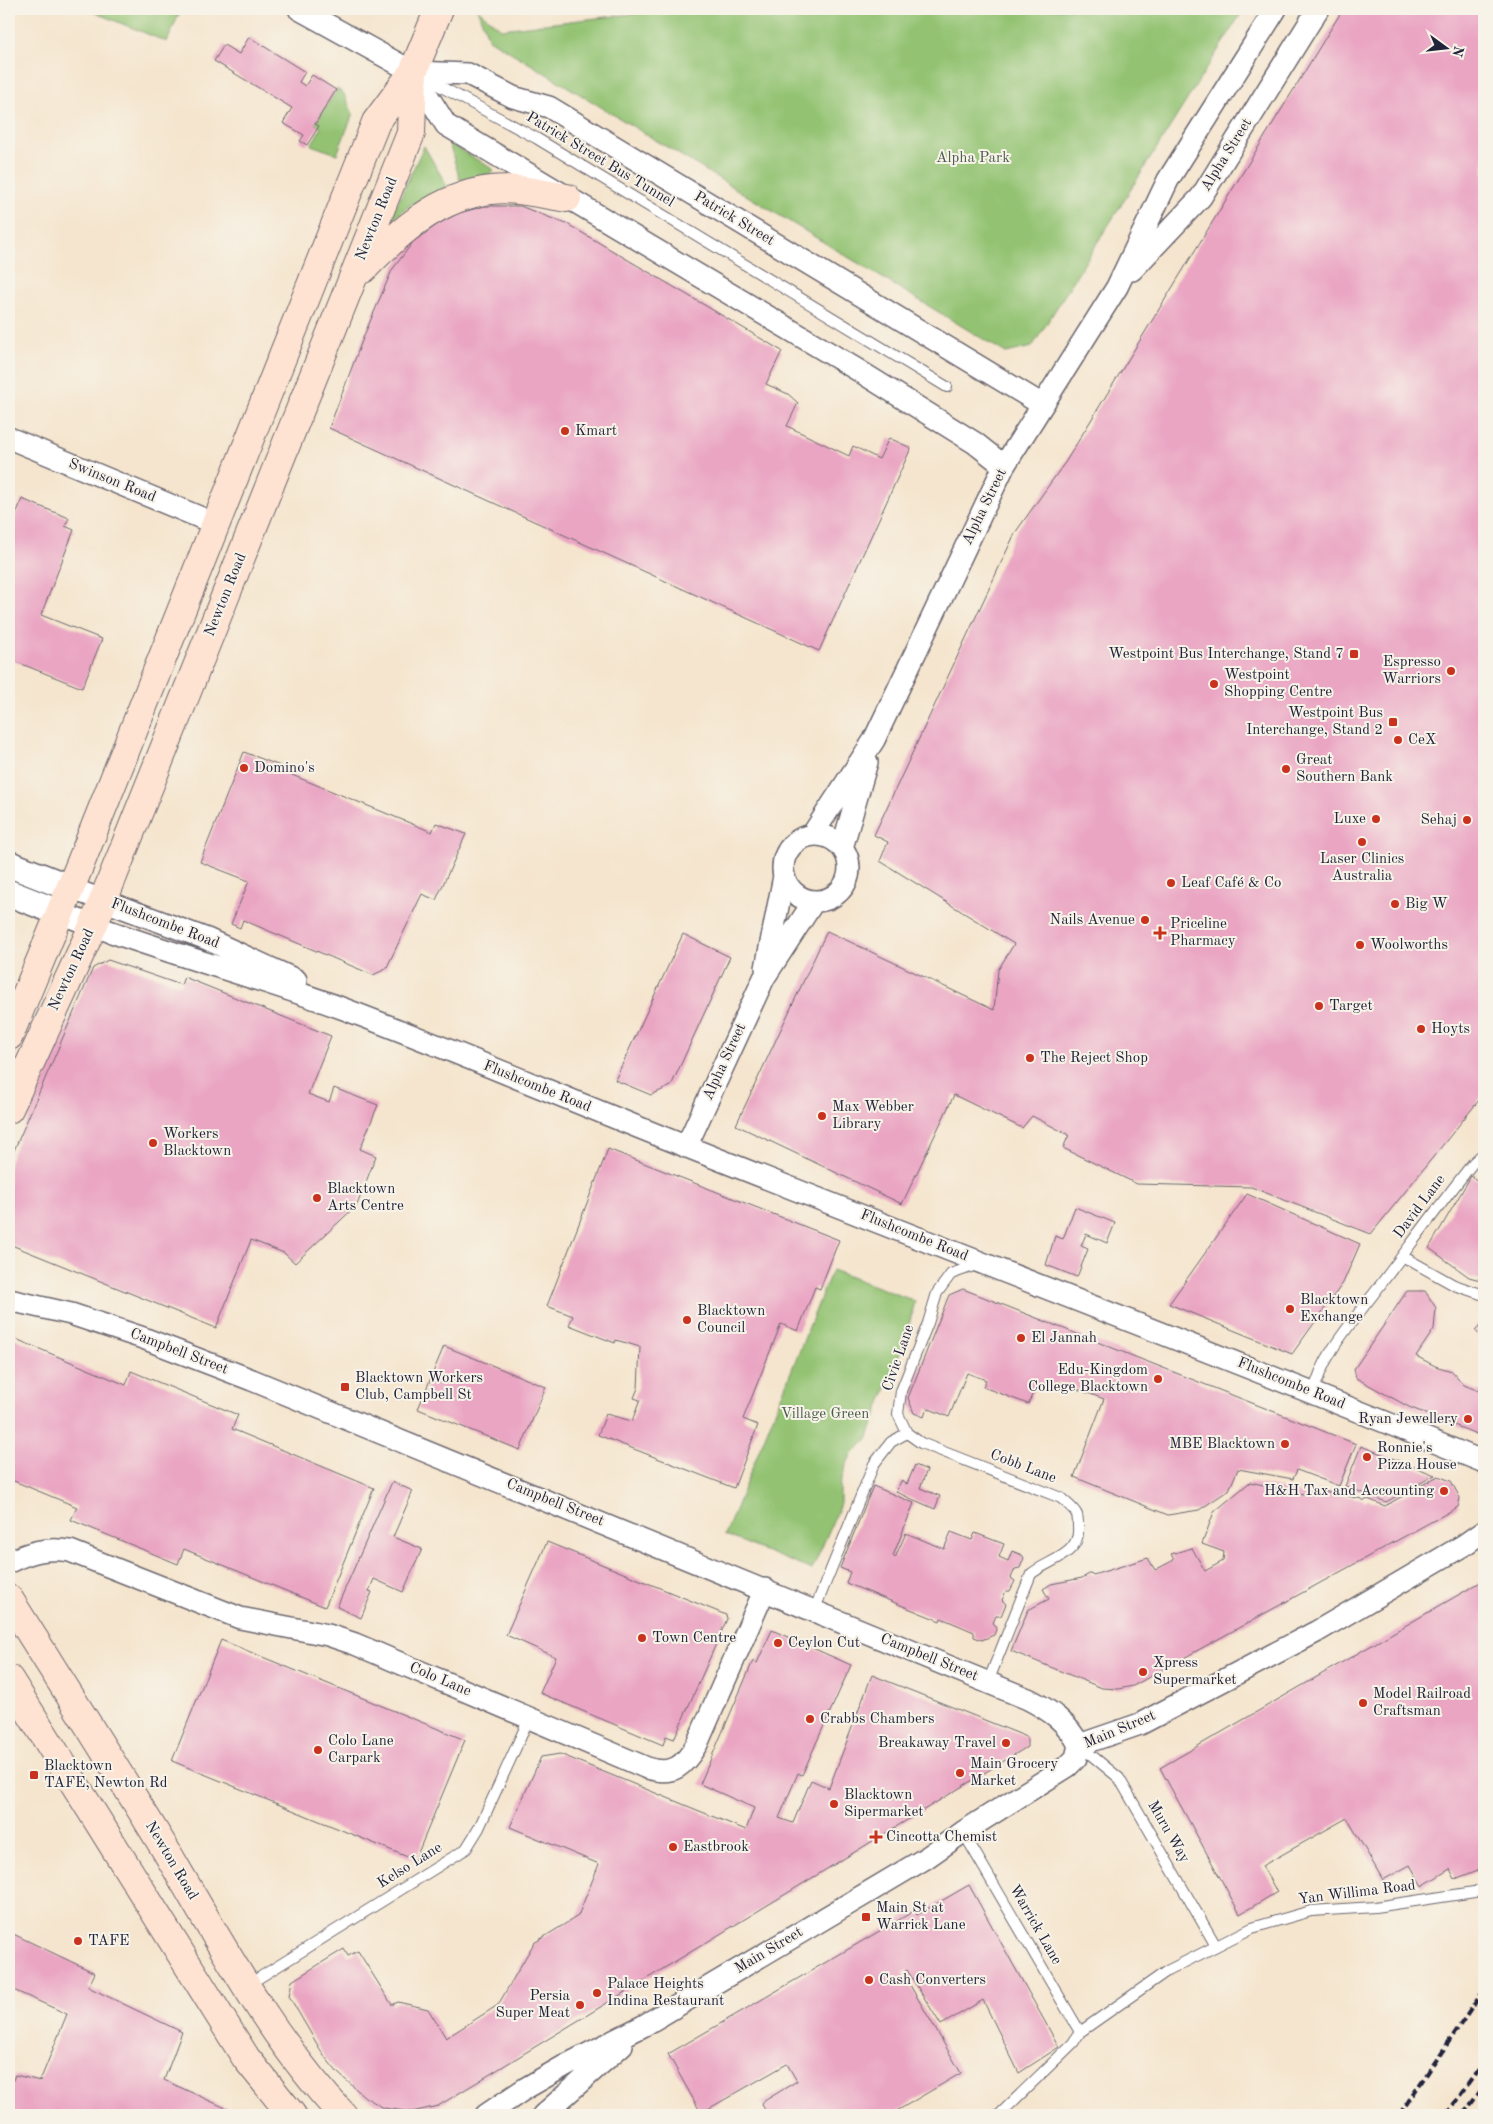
<svg xmlns="http://www.w3.org/2000/svg" width="1493" height="2124" font-family="'Old Standard TT',serif">
<style>
.green{fill:#93c372;stroke:#5a7256}
.building{fill:#eaa5c3}
.lines{fill:none;stroke-linecap:round;stroke-linejoin:round}
.service-casing{stroke:#6c666e;stroke-width:12}
.minor-casing{stroke:#6c666e;stroke-width:24}
.tertiary-casing{stroke:#6c666e;stroke-width:29}
.secondary-casing{stroke:#6c666e;stroke-width:30}
.service{stroke:#fff;stroke-width:10}
.minor{stroke:#fff;stroke-width:21}
.tertiary{stroke:#fff;stroke-width:26}
.secondary{stroke:#fee3d2;stroke-width:28}
.rail{stroke:#22223b;stroke-width:4;stroke-dasharray:8 4;stroke-linecap:butt}
.poi-dot{fill:#c8321e;stroke:#f7f3e8;stroke-width:2}
.labels{text-anchor:middle;dominant-baseline:central;stroke-width:4;stroke-linejoin:round;paint-order:stroke}
.street-label{font-size:15px;fill:#22223b;stroke:#f7f3e8}
.park-label{font-size:15px;fill:#4a5a4e;stroke:#f7f3e8}
.poi-label{font-size:15px;fill:#22223b;stroke:#f7f3e8;text-anchor:start}
</style>
<rect width="100%" height="100%" fill="#f7f3e8"/>
<filter id="ink" filterUnits="userSpaceOnUse"><feTurbulence type="fractalNoise" baseFrequency=".02" numOctaves="2"/><feDisplacementMap in="SourceGraphic" scale="10" xChannelSelector="R" yChannelSelector="G"/><feConvolveMatrix kernelMatrix="1 2 1 2 8 2 1 2 1" color-interpolation-filters="sRGB"/></filter>
<filter id="wash" filterUnits="userSpaceOnUse"><feTurbulence type="fractalNoise" baseFrequency=".0096" numOctaves="4" result="noise"/><feDisplacementMap in="SourceGraphic" scale="20" xChannelSelector="R" yChannelSelector="G"/><feGaussianBlur stdDeviation="1.12" result="paint"/><feColorMatrix in="noise" values="0 0 0 0 0 0 0 0 0 0 0 0 0 0 0 0 0 1.4 0 .05"/><feComposite in="paint" operator="in"/></filter>
<g filter="url(#wash)">
<rect width="100%" height="100%" fill="#f5e5ce"/>
<!-- green -->
<path class="green" d="M 86,9 L 181,9 L 167,42 Z
M 477,9 L 501,29 L 676,9 L 1244,9 L 1032,347 L 1006,353 L 489,39 Z
M 337,89 L 344,94 L 353,114 L 337,154 L 311,145 L 321,128 L 315,124 Z
M 449,143 L 493,169 L 491,174 L 460,180 Z
M 424,146 L 447,186 L 412,204 L 394,218 L 391,217 Z
M 832,1270 L 915,1301 L 906,1337 L 867,1440 L 851,1455 L 846,1466 L 840,1485 L 840,1502 L 838,1510 L 812,1570 L 725,1535 Z"/>
<g id="blocks">
<!-- building -->
<path class="building" d="M 1343,9 L 1484,9 L 1484,1094 L 1371,1234 L 1251,1187 L 1137,1184 L 1063,1148 L 1069,1135 L 1032,1116 L 1022,1128 L 954,1095 L 902,1204 L 736,1125 L 827,931 L 994,1010 L 998,970 L 1014,944 L 880,861 L 888,842 L 874,835 L 1015,533 L 1066,461 Z
M 249,37 L 305,72 L 299,82 L 305,86 L 312,75 L 336,90 L 315,124 L 319,126 L 307,145 L 300,141 L 304,135 L 283,123 L 292,108 L 214,61 L 224,45 L 239,54 Z
M 485,206 L 520,206 L 569,225 L 782,351 L 766,384 L 788,394 L 798,403 L 787,426 L 849,456 L 853,446 L 879,459 L 889,438 L 911,448 L 819,651 L 329,428 L 363,338 L 392,270 L 413,242 L 438,224 L 459,213 Z
M 22,499 L 69,518 L 65,526 L 74,530 L 41,615 L 102,639 L 82,688 L 9,659 L 9,533 Z
M 244,752 L 293,771 L 292,775 L 432,832 L 436,823 L 466,834 L 436,900 L 422,894 L 386,969 L 373,975 L 243,920 L 240,928 L 231,924 L 249,881 L 200,862 Z
M 683,934 L 730,957 L 671,1086 L 651,1095 L 615,1080 Z
M 108,960 L 181,985 L 184,977 L 331,1036 L 308,1094 L 329,1102 L 334,1088 L 378,1105 L 360,1149 L 376,1156 L 357,1205 L 295,1263 L 284,1253 L 251,1240 L 216,1328 L 9,1244 L 9,1162 L 93,968 Z
M 608,1149 L 839,1240 L 820,1289 L 815,1287 L 798,1331 L 781,1324 L 743,1419 L 758,1425 L 734,1488 L 598,1435 L 606,1414 L 632,1421 L 640,1400 L 634,1398 L 638,1388 L 640,1347 L 616,1340 L 615,1343 L 569,1325 L 573,1316 L 547,1306 Z
M 1471,1176 L 1484,1185 L 1484,1281 L 1469,1277 L 1429,1248 Z
M 1247,1194 L 1360,1244 L 1343,1283 L 1292,1354 L 1169,1304 Z
M 1075,1207 L 1115,1223 L 1107,1243 L 1086,1234 L 1081,1246 L 1088,1249 L 1077,1277 L 1046,1265 L 1055,1236 L 1063,1239 Z
M 963,1289 L 1356,1444 L 1339,1486 L 1297,1470 L 1293,1479 L 1238,1469 L 1229,1490 L 1199,1510 L 1168,1515 L 1074,1477 L 1104,1399 L 1058,1382 L 1054,1391 L 1037,1384 L 1028,1404 L 983,1387 L 986,1380 L 967,1373 L 949,1417 L 927,1408 L 924,1417 L 914,1413 L 908,1398 L 949,1295 Z
M 1407,1291 L 1425,1291 L 1436,1308 L 1434,1329 L 1416,1356 L 1435,1366 L 1452,1371 L 1464,1385 L 1484,1393 L 1484,1437 L 1409,1407 L 1356,1378 L 1354,1369 Z
M 1484,1321 L 1484,1341 L 1475,1330 Z
M 11,1337 L 126,1385 L 131,1371 L 238,1415 L 232,1429 L 374,1488 L 325,1607 L 184,1549 L 178,1564 L 71,1520 L 77,1507 L 9,1479 Z
M 444,1346 L 546,1387 L 520,1450 L 418,1409 Z
M 1361,1446 L 1435,1475 L 1386,1502 L 1345,1486 Z
M 915,1465 L 927,1470 L 920,1488 L 940,1496 L 935,1509 L 896,1492 L 901,1481 L 907,1484 Z
M 1438,1476 L 1451,1481 L 1460,1498 L 1458,1507 L 1133,1686 L 1118,1689 L 1102,1688 L 1011,1651 L 1028,1610 L 1049,1599 L 1043,1589 L 1051,1584 L 1082,1578 L 1091,1573 L 1093,1575 L 1148,1558 L 1155,1570 L 1174,1560 L 1171,1554 L 1192,1548 L 1205,1571 L 1223,1561 L 1224,1552 L 1202,1544 L 1214,1512 L 1250,1482 L 1308,1495 L 1318,1490 L 1362,1499 L 1364,1501 L 1368,1499 L 1385,1506 Z
M 392,1482 L 413,1491 L 393,1537 L 422,1549 L 403,1592 L 374,1579 L 369,1591 L 372,1592 L 361,1618 L 337,1607 Z
M 873,1486 L 914,1503 L 893,1556 L 895,1558 L 906,1533 L 944,1549 L 951,1532 L 972,1540 L 975,1533 L 1004,1544 L 999,1557 L 1008,1561 L 1012,1551 L 1022,1555 L 1024,1558 L 1020,1568 L 1015,1569 L 1011,1578 L 1015,1581 L 1010,1591 L 1006,1591 L 1002,1600 L 1006,1604 L 1001,1616 L 996,1616 L 993,1623 L 997,1627 L 994,1635 L 982,1640 L 974,1637 L 974,1632 L 960,1626 L 941,1618 L 940,1621 L 846,1583 L 850,1572 L 840,1568 Z
M 547,1542 L 726,1615 L 727,1619 L 674,1739 L 666,1736 L 663,1745 L 540,1693 L 556,1657 L 506,1635 Z
M 1484,1580 L 1484,1860 L 1478,1870 L 1455,1879 L 1450,1869 L 1422,1886 L 1410,1865 L 1383,1880 L 1347,1818 L 1262,1866 L 1277,1892 L 1240,1914 L 1160,1768 Z
M 772,1630 L 851,1665 L 802,1775 L 798,1773 L 779,1818 L 793,1823 L 811,1780 L 829,1788 L 872,1675 L 1027,1737 L 1027,1747 L 438,2106 L 412,2112 L 384,2108 L 365,2097 L 338,2073 L 324,2056 L 289,1996 L 292,1981 L 344,1949 L 348,1956 L 358,1951 L 392,2005 L 398,2002 L 428,2009 L 446,2038 L 498,2005 L 534,1943 L 578,1916 L 599,1864 L 510,1827 L 541,1757 L 560,1754 L 746,1830 L 754,1808 L 700,1784 L 753,1661 L 757,1663 Z
M 221,1640 L 465,1740 L 415,1860 L 172,1761 Z
M 969,1885 L 1059,2047 L 1019,2073 L 983,2000 L 941,2025 L 907,1970 L 903,1973 L 961,2073 L 890,2115 L 768,2115 L 761,2103 L 797,2081 L 787,2064 L 701,2113 L 668,2054 L 914,1911 L 917,1915 Z
M 9,1932 L 95,1973 L 88,1987 L 182,2032 L 164,2080 L 241,2115 L 9,2115 L 9,2090 L 15,2075 L 40,2081 L 67,2014 L 9,1988 Z"/>
</g>
</g>
<g filter="url(#ink)">
<use href="#blocks" fill-opacity="0" stroke="#6c666e" stroke-width="1"/>
<g class="lines">
<!-- service casing -->
<g class="service-casing">
<path id="service" d="M 423,77 L 536,138 L 947,387
M 1402,1256 L 1454,1285 L 1484,1295
M 1314,1393 C 1321,1354 1358,1316 1381,1284 C 1412,1243 1441,1203 1473,1163 L 1484,1153
M 907,1433 L 921,1443 L 1061,1498 C 1066,1503 1075,1509 1077,1515 C 1078,1518 1078,1524 1078,1527 C 1081,1555 1048,1560 1031,1574 L 988,1682
M 907,1433 L 898,1414 L 901,1391 L 928,1323 L 937,1293 L 951,1274 L 979,1264
M 814,1611 L 874,1464 L 891,1442 L 907,1433
M 1079,1745 L 1119,1778 L 1216,1946
M 963,1832 L 1080,2032
M 246,1986 L 466,1849 L 479,1828 L 529,1719
M 953,2115 L 960,2115
M 999,2115 L 1073,2043 L 1080,2032 L 1167,1971 L 1252,1928 L 1311,1911 L 1375,1907 L 1481,1891 L 1484,1888"/>
</g>
<!-- minor casing -->
<g class="minor-casing">
<path id="minor" d="M 299,9 L 413,72 L 468,74 L 513,97 L 549,107 L 1041,404
M 413,72 L 446,125 L 856,369 L 975,443 L 1004,466
M 1132,270 L 1201,197 L 1318,9
M 9,438 L 216,524
M 812,835 L 874,740 L 1004,466 L 1117,287 L 1168,180 L 1276,9
M783 868a33 33 0 1 1 66 0a33 33 0 1 1-66 0Z
M 842,848 L 867,762
M 70,888 L 207,939 L 296,980
M 60,913 C 153,950 250,974 344,1009 C 458,1052 571,1101 685,1146 C 951,1252 1219,1354 1484,1462
M 766,968 L 784,876
M 686,1147 L 764,978 L 814,901
M 9,1300 L 71,1314 L 143,1338 L 252,1380 L 1028,1699 C 1050,1710 1068,1723 1079,1745
M 9,1562 C 30,1552 47,1547 70,1551 L 240,1618 L 328,1635 L 355,1644 L 647,1768 C 674,1776 684,1766 697,1744 L 765,1589
M 1079,1745 L 1140,1724 L 1316,1632 L 1464,1545 L 1484,1531
M 486,2115 L 526,2088 L 566,2065 L 643,2026 L 926,1858 L 963,1832 L 1068,1766 L 1076,1758 L 1079,1745
M 543,2115 L 622,2045"/>
</g>
<!-- tertiary casing -->
<g class="tertiary-casing">
<path id="tertiary" d="M 9,864 L 70,888
M 9,893 L 60,913"/>
</g>
<!-- secondary casing -->
<g class="secondary-casing">
<path id="secondary" d="M 363,269 C 398,233 438,196 491,190 C 516,187 542,194 567,198
M 9,1036 L 79,867 L 376,122 L 413,72 L 439,9
M 9,1109 L 93,926 L 411,133 L 413,72
M 9,1599 C 61,1682 114,1765 165,1849 C 219,1940 270,2038 343,2115
M 9,1679 L 246,2058 L 292,2115"/>
</g>
<!-- service -->
<use href="#service" class="service"/>
<!-- minor -->
<use href="#minor" class="minor"/>
<!-- tertiary -->
<use href="#tertiary" class="tertiary"/>
<!-- secondary -->
<use href="#secondary" class="secondary"/>
<!-- rail -->
<path class="rail" d="M 1399,2115 L 1484,1990
M 1446,2115 L 1484,2062
M 1463,2115 L 1484,2086"/>
</g>
</g>
<!-- markers -->
<g class="poi-dot">
<circle cx="565" cy="431" r="5"/>
<rect x="1349" y="649" width="10" height="10" rx="2.5"/>
<circle cx="1451" cy="671" r="5"/>
<circle cx="1214" cy="684" r="5"/>
<rect x="1388" y="717" width="10" height="10" rx="2.5"/>
<circle cx="1398" cy="740" r="5"/>
<circle cx="244" cy="768" r="5"/>
<circle cx="1286" cy="769" r="5"/>
<circle cx="1376" cy="819" r="5"/>
<circle cx="1467" cy="820" r="5"/>
<circle cx="1362" cy="842" r="5"/>
<circle cx="1171" cy="883" r="5"/>
<circle cx="1395" cy="904" r="5"/>
<circle cx="1145" cy="920" r="5"/>
<path d="M1157.5 925.5h5v5h5v5h-5v5h-5v-5h-5v-5h5z"/>
<circle cx="1360" cy="945" r="5"/>
<circle cx="1319" cy="1006" r="5"/>
<circle cx="1421" cy="1029" r="5"/>
<circle cx="1030" cy="1058" r="5"/>
<circle cx="822" cy="1116" r="5"/>
<circle cx="153" cy="1143" r="5"/>
<circle cx="317" cy="1198" r="5"/>
<circle cx="1290" cy="1309" r="5"/>
<circle cx="687" cy="1320" r="5"/>
<circle cx="1021" cy="1338" r="5"/>
<circle cx="1158" cy="1379" r="5"/>
<rect x="340" y="1382" width="10" height="10" rx="2.5"/>
<circle cx="1468" cy="1419" r="5"/>
<circle cx="1285" cy="1444" r="5"/>
<circle cx="1367" cy="1457" r="5"/>
<circle cx="1444" cy="1491" r="5"/>
<circle cx="642" cy="1638" r="5"/>
<circle cx="778" cy="1643" r="5"/>
<circle cx="1143" cy="1672" r="5"/>
<circle cx="1363" cy="1703" r="5"/>
<circle cx="810" cy="1719" r="5"/>
<circle cx="1006" cy="1743" r="5"/>
<circle cx="318" cy="1750" r="5"/>
<circle cx="960" cy="1773" r="5"/>
<rect x="29" y="1770" width="10" height="10" rx="2.5"/>
<circle cx="834" cy="1804" r="5"/>
<path d="M873.5 1829.5h5v5h5v5h-5v5h-5v-5h-5v-5h5z"/>
<circle cx="673" cy="1847" r="5"/>
<rect x="861" y="1912" width="10" height="10" rx="2.5"/>
<circle cx="78" cy="1941" r="5"/>
<circle cx="869" cy="1980" r="5"/>
<circle cx="597" cy="1993" r="5"/>
<circle cx="580" cy="2005" r="5"/>
</g>
<g class="labels">
<!-- street labels -->
<g class="street-label">
<text transform="translate(1227 155) rotate(-58)">Alpha Street</text>
<text transform="translate(600 160) rotate(31)">Patrick Street Bus Tunnel</text>
<text transform="translate(377 219) rotate(-68)">Newton Road</text>
<text transform="translate(734 219) rotate(31)">Patrick Street</text>
<text transform="translate(112 481) rotate(22)">Swinson Road</text>
<text transform="translate(985 507) rotate(-64)">Alpha Street</text>
<text transform="translate(226 595) rotate(-68)">Newton Road</text>
<text transform="translate(165 924) rotate(21)">Flushcombe Road</text>
<text transform="translate(72 970) rotate(-65)">Newton Road</text>
<text transform="translate(725 1062) rotate(-65)">Alpha Street</text>
<text transform="translate(537 1087) rotate(22)">Flushcombe Road</text>
<text transform="translate(1420 1207) rotate(-53)">David Lane</text>
<text transform="translate(914 1236) rotate(22)">Flushcombe Road</text>
<text transform="translate(179 1352) rotate(21)">Campbell Street</text>
<text transform="translate(899 1358) rotate(-71)">Civic Lane</text>
<text transform="translate(1291 1384) rotate(22)">Flushcombe Road</text>
<text transform="translate(1023 1467) rotate(21)">Cobb Lane</text>
<text transform="translate(555 1503) rotate(22)">Campbell Street</text>
<text transform="translate(929 1658) rotate(22)">Campbell Street</text>
<text transform="translate(440 1680) rotate(23)">Colo Lane</text>
<text transform="translate(1120 1730) rotate(-23)">Main Street</text>
<text transform="translate(1168 1832) rotate(60)">Muru Way</text>
<text transform="translate(171 1861) rotate(59)">Newton Road</text>
<text transform="translate(410 1866) rotate(-32)">Kelso Lane</text>
<text transform="translate(1357 1893) rotate(-7)">Yan Willima Road</text>
<text transform="translate(1035 1925) rotate(60)">Warrick Lane</text>
<text transform="translate(769 1951) rotate(-31)">Main Street</text>
</g>
<!-- park labels -->
<g class="park-label">
<text x="973" y="158">Alpha Park</text>
<text x="825" y="1414">Village Green</text>
</g>
<!-- poi labels -->
<g class="poi-label">
<text x="575" y="431">Kmart</text>
<text x="1344" y="654" text-anchor="end">Westpoint Bus Interchange, Stand 7</text>
<text x="1441" y="662" text-anchor="end">Espresso<tspan x="1441" dy="17">Warriors</tspan></text>
<text x="1224" y="675">Westpoint<tspan x="1224" dy="17">Shopping Centre</tspan></text>
<text x="1383" y="713" text-anchor="end">Westpoint Bus<tspan x="1383" dy="17">Interchange, Stand 2</tspan></text>
<text x="1408" y="740">CeX</text>
<text x="1296" y="760">Great<tspan x="1296" dy="17">Southern Bank</tspan></text>
<text x="254" y="768">Domino's</text>
<text x="1366" y="819" text-anchor="end">Luxe</text>
<text x="1457" y="820" text-anchor="end">Sehaj</text>
<text x="1362" y="859" text-anchor="middle">Laser Clinics<tspan x="1362" dy="17">Australia</tspan></text>
<text x="1181" y="883">Leaf Café &amp; Co</text>
<text x="1405" y="904">Big W</text>
<text x="1135" y="920" text-anchor="end">Nails Avenue</text>
<text x="1170" y="924">Priceline<tspan x="1170" dy="17">Pharmacy</tspan></text>
<text x="1370" y="945">Woolworths</text>
<text x="1329" y="1006">Target</text>
<text x="1431" y="1029">Hoyts</text>
<text x="1040" y="1058">The Reject Shop</text>
<text x="832" y="1107">Max Webber<tspan x="832" dy="17">Library</tspan></text>
<text x="163" y="1134">Workers<tspan x="163" dy="17">Blacktown</tspan></text>
<text x="327" y="1189">Blacktown<tspan x="327" dy="17">Arts Centre</tspan></text>
<text x="1300" y="1300">Blacktown<tspan x="1300" dy="17">Exchange</tspan></text>
<text x="697" y="1311">Blacktown<tspan x="697" dy="17">Council</tspan></text>
<text x="1031" y="1338">El Jannah</text>
<text x="1148" y="1370" text-anchor="end">Edu-Kingdom<tspan x="1148" dy="17">College Blacktown</tspan></text>
<text x="355" y="1378">Blacktown Workers<tspan x="355" dy="17">Club, Campbell St</tspan></text>
<text x="1458" y="1419" text-anchor="end">Ryan Jewellery</text>
<text x="1275" y="1444" text-anchor="end">MBE Blacktown</text>
<text x="1377" y="1448">Ronnie's<tspan x="1377" dy="17">Pizza House</tspan></text>
<text x="1434" y="1491" text-anchor="end">H&amp;H Tax and Accounting</text>
<text x="652" y="1638">Town Centre</text>
<text x="788" y="1643">Ceylon Cut</text>
<text x="1153" y="1663">Xpress<tspan x="1153" dy="17">Supermarket</tspan></text>
<text x="1373" y="1694">Model Railroad<tspan x="1373" dy="17">Craftsman</tspan></text>
<text x="820" y="1719">Crabbs Chambers</text>
<text x="328" y="1741">Colo Lane<tspan x="328" dy="17">Carpark</tspan></text>
<text x="996" y="1743" text-anchor="end">Breakaway Travel</text>
<text x="970" y="1764">Main Grocery<tspan x="970" dy="17">Market</tspan></text>
<text x="44" y="1766">Blacktown<tspan x="44" dy="17">TAFE, Newton Rd</tspan></text>
<text x="844" y="1795">Blacktown<tspan x="844" dy="17">Sipermarket</tspan></text>
<text x="886" y="1837">Cincotta Chemist</text>
<text x="683" y="1847">Eastbrook</text>
<text x="876" y="1908">Main St at<tspan x="876" dy="17">Warrick Lane</tspan></text>
<text x="88" y="1941">TAFE</text>
<text x="879" y="1980">Cash Converters</text>
<text x="607" y="1984">Palace Heights<tspan x="607" dy="17">Indina Restaurant</tspan></text>
<text x="570" y="1996" text-anchor="end">Persia<tspan x="570" dy="17">Super Meat</tspan></text>
</g>
</g>
<!-- margin -->
<rect width="1493" height="2124" fill="none" stroke="#f7f3e8" stroke-width="30"/>
<!-- north arrow -->
<g transform="translate(1446 48) rotate(105)" stroke="#f7f3e8" stroke-width="4" paint-order="stroke">
<path d="M0-4L9 19L0 12L-9 19Z" fill="#22223b"/>
<text y="-8" font-size="14" font-weight="bold" text-anchor="middle" fill="#22223b">N</text>
</g>
</svg>
